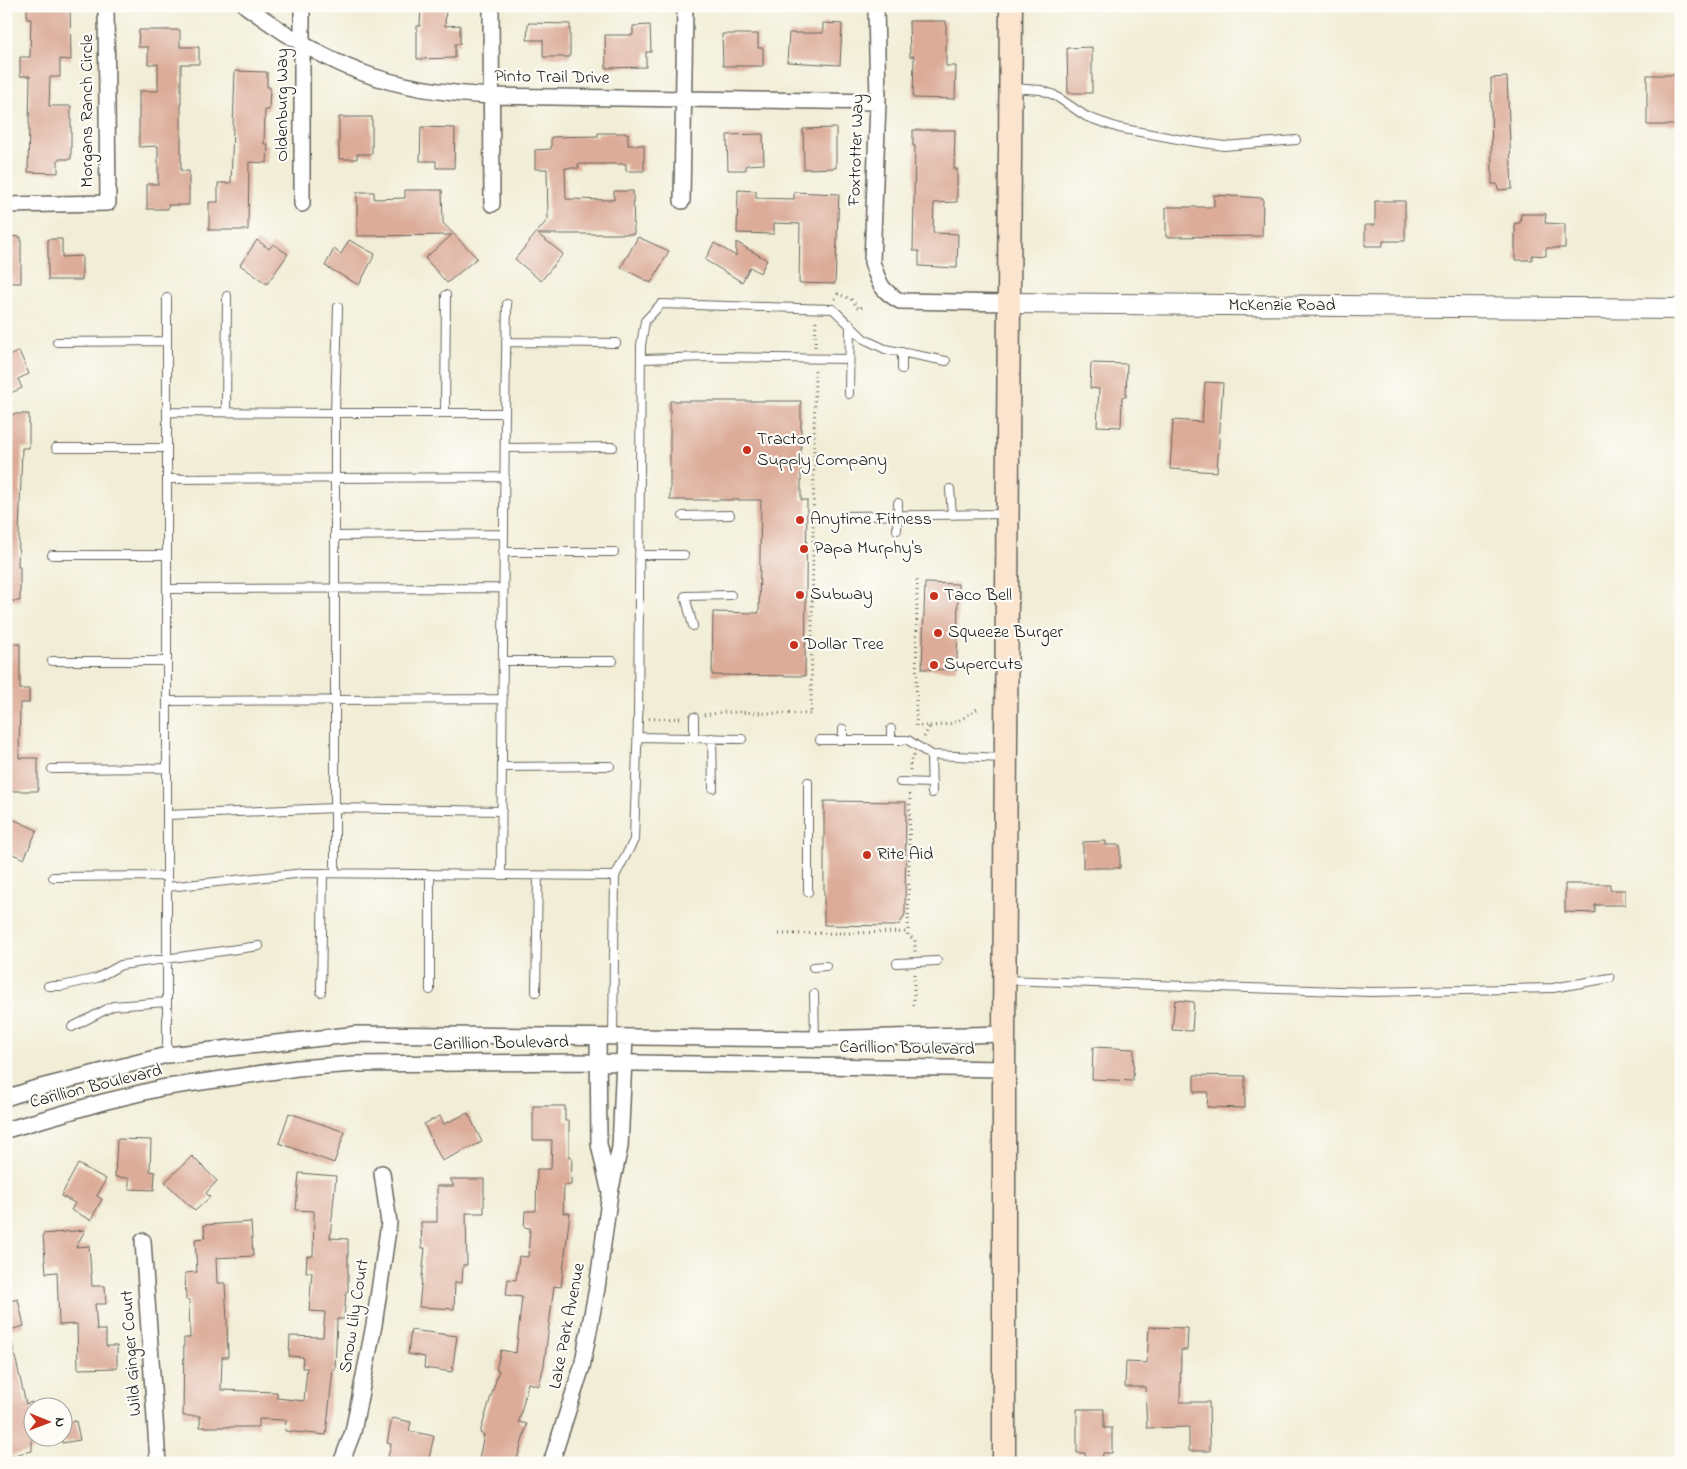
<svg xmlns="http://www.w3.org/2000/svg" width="1687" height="1469" font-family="'Indie Flower',sans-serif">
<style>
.building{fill:#dcac99}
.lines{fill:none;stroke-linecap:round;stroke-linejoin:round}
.service-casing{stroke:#67655d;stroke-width:10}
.minor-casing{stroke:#67655d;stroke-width:18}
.tertiary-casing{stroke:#67655d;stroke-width:22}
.secondary-casing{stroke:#67655d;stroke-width:25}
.path{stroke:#67655d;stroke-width:3;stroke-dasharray:1 4;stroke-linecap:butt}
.service{stroke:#fff;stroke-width:8}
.minor{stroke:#fff;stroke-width:15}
.tertiary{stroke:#fff;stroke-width:20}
.secondary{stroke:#fce5cf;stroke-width:22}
.poi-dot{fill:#c8321e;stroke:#fdfcf7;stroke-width:2}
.labels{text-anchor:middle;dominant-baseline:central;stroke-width:4.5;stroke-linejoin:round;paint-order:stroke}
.street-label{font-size:18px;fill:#1c1c1c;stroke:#fdfcf7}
.poi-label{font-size:18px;fill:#1c1c1c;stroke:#fdfcf7;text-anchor:start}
</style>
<rect width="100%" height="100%" fill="#fdfcf7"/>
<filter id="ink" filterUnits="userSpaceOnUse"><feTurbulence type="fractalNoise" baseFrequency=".02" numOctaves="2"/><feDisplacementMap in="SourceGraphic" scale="10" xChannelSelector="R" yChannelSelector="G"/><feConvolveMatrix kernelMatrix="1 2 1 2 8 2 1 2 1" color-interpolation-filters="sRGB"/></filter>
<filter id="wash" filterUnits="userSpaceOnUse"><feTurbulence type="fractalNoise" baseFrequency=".0096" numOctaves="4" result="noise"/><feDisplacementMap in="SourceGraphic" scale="20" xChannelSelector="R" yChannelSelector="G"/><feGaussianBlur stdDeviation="1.12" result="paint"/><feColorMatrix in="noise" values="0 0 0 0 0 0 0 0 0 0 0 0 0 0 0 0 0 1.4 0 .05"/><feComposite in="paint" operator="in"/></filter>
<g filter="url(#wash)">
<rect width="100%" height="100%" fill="#f1edd6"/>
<g id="blocks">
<!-- building -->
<path class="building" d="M 27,6 L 70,6 L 71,60 L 60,59 L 60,77 L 50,77 L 49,106 L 71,106 L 71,159 L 58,159 L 58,173 L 28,172 L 30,76 L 20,76 L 20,57 L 30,57 L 31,19 L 27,19 Z
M 421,6 L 446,6 L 445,26 L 460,25 L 460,44 L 455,44 L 455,58 L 417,59 L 417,26 L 420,26 Z
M 909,21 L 946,21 L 946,66 L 956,66 L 955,99 L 913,98 L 914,56 L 910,57 Z
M 528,23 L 570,24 L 570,57 L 543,57 L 543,40 L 527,40 Z
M 823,23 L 842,24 L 840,65 L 787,62 L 789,33 L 823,33 Z
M 650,25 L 651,52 L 646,52 L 646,67 L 606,68 L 605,35 L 633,35 L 633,26 Z
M 139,30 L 180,30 L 180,47 L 199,47 L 199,64 L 181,64 L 181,171 L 189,171 L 189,205 L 168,205 L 168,209 L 147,209 L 147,184 L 158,184 L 158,146 L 139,147 L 139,91 L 158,91 L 158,64 L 148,64 L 148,47 L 138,47 Z
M 722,34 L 758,34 L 758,48 L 763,48 L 763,66 L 723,66 Z
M 1092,47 L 1092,93 L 1068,93 L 1067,48 Z
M 235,71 L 267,72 L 267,87 L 270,87 L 269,110 L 265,110 L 264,144 L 268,144 L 267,163 L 249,162 L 248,230 L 209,230 L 209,202 L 218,202 L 218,183 L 231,183 Z
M 1647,75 L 1679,75 L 1679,125 L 1647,125 Z
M 1507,77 L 1512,189 L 1498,190 L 1497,184 L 1492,184 L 1491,78 Z
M 339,117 L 372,117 L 372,154 L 357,154 L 357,159 L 339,159 Z
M 421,127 L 455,128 L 454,168 L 436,168 L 436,161 L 420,161 Z
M 836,128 L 836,168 L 804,169 L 803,129 Z
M 913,130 L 955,130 L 954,169 L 957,169 L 957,202 L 934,203 L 933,233 L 958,234 L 957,268 L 919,266 L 919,251 L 913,251 L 915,146 L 913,146 Z
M 598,133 L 628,133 L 628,145 L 644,145 L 644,171 L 626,171 L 626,164 L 578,164 L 579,168 L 565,168 L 566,199 L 614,200 L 614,191 L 633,191 L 634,234 L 538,234 L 563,254 L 541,281 L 515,259 L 548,219 L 547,169 L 535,169 L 535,150 L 551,149 L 551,137 L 598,136 Z
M 763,134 L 764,164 L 746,165 L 746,170 L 728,170 L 727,135 Z
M 405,190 L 442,190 L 443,223 L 477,258 L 447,283 L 425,258 L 452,235 L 357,236 L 357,192 L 374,192 L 374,199 L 405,198 Z
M 738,190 L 756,191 L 756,198 L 794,199 L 794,192 L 839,194 L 835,284 L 799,283 L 800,224 L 774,223 L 774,234 L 737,233 Z
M 1214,195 L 1263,198 L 1262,236 L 1166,237 L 1166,207 L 1214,207 Z
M 1375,201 L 1405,201 L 1405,241 L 1383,241 L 1383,246 L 1365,246 L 1365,225 L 1375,225 Z
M 1521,214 L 1546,214 L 1545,223 L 1565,224 L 1565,248 L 1546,248 L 1546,256 L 1532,255 L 1532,260 L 1515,260 L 1515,223 L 1520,223 Z
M 6,236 L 21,237 L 21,283 L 6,283 Z
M 638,237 L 669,251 L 651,283 L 621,267 Z
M 48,239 L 62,239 L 62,257 L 82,256 L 82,280 L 48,280 Z
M 257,240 L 269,249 L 273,244 L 288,254 L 267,284 L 240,265 Z
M 349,240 L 375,254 L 359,285 L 325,266 L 334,249 L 341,254 Z
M 736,242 L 767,260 L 760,273 L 750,267 L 742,282 L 705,260 L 714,243 L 736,256 Z
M 19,351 L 29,374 L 18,379 L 22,388 L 6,395 L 6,352 L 9,356 Z
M 1091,363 L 1127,364 L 1126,397 L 1122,397 L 1121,427 L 1097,426 L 1099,389 L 1090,388 Z
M 1205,382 L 1223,383 L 1217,472 L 1170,469 L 1173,420 L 1202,422 Z
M 670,401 L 801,401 L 801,500 L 807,500 L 805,676 L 712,675 L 713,612 L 759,613 L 761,500 L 670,500 Z
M 6,414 L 29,414 L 29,448 L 22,448 L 18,567 L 20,567 L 20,601 L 6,601 Z
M 925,583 L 958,584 L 957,670 L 922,669 Z
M 6,644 L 20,644 L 20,689 L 29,689 L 29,703 L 20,703 L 19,758 L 38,758 L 38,791 L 6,791 Z
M 824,801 L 906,802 L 905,914 L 900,924 L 894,926 L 824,925 Z
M 6,816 L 37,830 L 24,859 L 6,851 Z
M 1106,841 L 1106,845 L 1120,845 L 1120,868 L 1083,868 L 1083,842 Z
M 1565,884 L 1610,884 L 1610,890 L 1625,890 L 1625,905 L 1595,905 L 1595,913 L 1565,912 Z
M 1175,1000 L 1194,1002 L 1192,1031 L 1172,1030 Z
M 1093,1047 L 1134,1049 L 1133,1081 L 1092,1079 Z
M 1194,1075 L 1245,1076 L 1245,1108 L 1207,1107 L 1208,1092 L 1194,1092 Z
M 533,1106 L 565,1106 L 565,1121 L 569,1121 L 569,1157 L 572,1157 L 571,1185 L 564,1185 L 563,1213 L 570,1213 L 561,1287 L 554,1286 L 544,1365 L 539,1386 L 528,1383 L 519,1422 L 527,1424 L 516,1463 L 478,1463 L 484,1435 L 480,1433 L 499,1370 L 496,1370 L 501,1350 L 516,1353 L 522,1297 L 506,1295 L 508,1279 L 516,1280 L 519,1256 L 528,1257 L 530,1228 L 524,1227 L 525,1211 L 536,1211 L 537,1169 L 551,1169 L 552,1140 L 533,1140 Z
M 289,1113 L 345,1132 L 334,1163 L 279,1143 Z
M 468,1113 L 482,1142 L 442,1161 L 424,1124 L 440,1116 L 444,1124 Z
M 117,1139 L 151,1140 L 150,1171 L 155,1172 L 154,1190 L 129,1189 L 129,1178 L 115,1177 Z
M 192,1156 L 217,1181 L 206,1193 L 210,1197 L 195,1211 L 165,1182 Z
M 78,1164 L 106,1179 L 97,1196 L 102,1199 L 91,1220 L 71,1210 L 75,1203 L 61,1196 Z
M 299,1173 L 336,1176 L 330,1238 L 348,1239 L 348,1292 L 346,1292 L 344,1319 L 337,1319 L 335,1370 L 333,1369 L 326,1435 L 285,1431 L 286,1420 L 259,1419 L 259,1427 L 200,1427 L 200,1416 L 183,1416 L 184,1338 L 190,1338 L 189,1300 L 186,1300 L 185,1273 L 197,1272 L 195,1239 L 205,1238 L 204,1225 L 251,1222 L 253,1256 L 216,1258 L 217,1283 L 225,1283 L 227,1321 L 228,1357 L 222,1357 L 221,1390 L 277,1392 L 277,1398 L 304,1401 L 307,1368 L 302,1368 L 303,1357 L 289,1356 L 290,1336 L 323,1337 L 325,1312 L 309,1311 L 312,1272 L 306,1272 L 307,1256 L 313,1256 L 314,1216 L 314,1211 L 296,1210 Z
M 450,1179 L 484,1179 L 484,1213 L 466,1213 L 467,1265 L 463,1265 L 462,1283 L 455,1282 L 454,1309 L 419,1307 L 425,1248 L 422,1248 L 421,1222 L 437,1222 L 437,1186 L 454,1186 Z
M 85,1230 L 76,1247 L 89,1246 L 92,1286 L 105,1286 L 106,1304 L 95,1304 L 97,1330 L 106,1330 L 106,1346 L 117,1346 L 117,1368 L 78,1369 L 77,1324 L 59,1325 L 57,1272 L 46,1273 L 43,1234 Z
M 18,1299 L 24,1326 L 6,1331 L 6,1302 Z
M 1149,1327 L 1188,1328 L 1187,1350 L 1181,1350 L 1180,1402 L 1209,1402 L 1210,1451 L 1189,1451 L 1189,1427 L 1147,1428 L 1145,1387 L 1125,1387 L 1126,1362 L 1147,1363 Z
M 411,1330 L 457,1336 L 452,1372 L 424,1368 L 425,1357 L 408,1354 Z
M 12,1343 L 26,1404 L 32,1402 L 32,1451 L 8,1456 L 6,1344 Z
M 1077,1409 L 1104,1409 L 1104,1428 L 1112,1428 L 1112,1453 L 1103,1453 L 1102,1463 L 1085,1463 L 1085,1453 L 1077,1453 Z
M 392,1418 L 411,1422 L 409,1431 L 434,1436 L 428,1463 L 387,1461 L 391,1444 L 387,1443 Z
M 76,1421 L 80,1440 L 62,1443 L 62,1423 Z"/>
</g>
</g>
<g filter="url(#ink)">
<use href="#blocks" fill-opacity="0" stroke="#67655d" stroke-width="1"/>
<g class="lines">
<!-- service casing -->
<g class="service-casing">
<path id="service" d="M 1012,88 L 1041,90 L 1054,95 L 1087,117 L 1119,128 L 1183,140 L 1224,146 L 1296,140
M 338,307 L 335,413 L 505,413 L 501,875
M 57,342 L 167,341
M 506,342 L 616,343
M 641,359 L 711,357 L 849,359
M 902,369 L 902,352
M 849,394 L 850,324
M 167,412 L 335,413 L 335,873
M 226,412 L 227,296
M 445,413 L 446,295
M 505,413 L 507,304
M 56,448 L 167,448
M 505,448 L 613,447
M 167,479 L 505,477
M 950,489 L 952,515
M 683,516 L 730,515
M 846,516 L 1006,514
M 897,530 L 898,503
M 335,536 L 504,534
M 503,552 L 614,552
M 52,555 L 167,555
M 639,555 L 684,555
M 167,589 L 504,588
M 693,626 L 685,596 L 731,595
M 52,661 L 167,661
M 503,661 L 613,661
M 167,701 L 503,699
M 694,717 L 694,738
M 638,737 L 742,739
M 712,738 L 713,788
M 820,740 L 908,740 L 931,755 L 1004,758
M 843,740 L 843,729
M 891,740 L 891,729
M 931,755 L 932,793
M 502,767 L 610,766
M 52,769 L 167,768
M 808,782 L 808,892
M 900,782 L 932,783
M 167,815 L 335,808 L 501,811
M 53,877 L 167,876
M 167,887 L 167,298
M 897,963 L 937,961
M 813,967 L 826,966
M 1006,980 L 1372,992 L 1553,988 L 1610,978
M 48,986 L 62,986 L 97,978 L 121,965 L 259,946
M 430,990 L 430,874
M 321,992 L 323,873
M 536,992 L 538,876
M 814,994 L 815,1039
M 72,1027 L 113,1006 L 167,1002
M 613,1037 L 615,876 L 634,840 L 638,719 L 641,345 L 645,321 L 661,304 L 833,309 L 864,339 L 885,349 L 946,361
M 167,1055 L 167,887 L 305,873 L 615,876"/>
</g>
<!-- minor casing -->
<g class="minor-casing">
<path id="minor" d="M 246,6 C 330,68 387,91 493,96 L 878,102
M 491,6 L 492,204
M 876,6 L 878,102 L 872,262 C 879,283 880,290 900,301 L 1009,303
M 682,201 L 685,6
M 302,204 L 302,6
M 6,205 L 108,203 L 106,6
M 598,1037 L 599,1144 L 609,1189
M 6,1098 L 33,1089 L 167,1055 L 358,1034 L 815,1039 L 1004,1034
M 6,1130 L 103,1102 L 161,1088 L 297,1068 L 355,1064 L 576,1062 L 1004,1069
M 143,1241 L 158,1463
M 341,1463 L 353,1432 L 374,1325 L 389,1223 L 382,1173
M 551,1463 L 582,1367 L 597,1288 L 610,1193 L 620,1147 L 625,1037"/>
</g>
<!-- tertiary casing -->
<g class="tertiary-casing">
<path id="tertiary" d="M 1009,303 L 1681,309"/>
</g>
<!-- secondary casing -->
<g class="secondary-casing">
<path id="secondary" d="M 1004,1463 L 1004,1034 L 1011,6"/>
</g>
<!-- path -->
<path class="path" d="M 835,299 L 838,294 L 851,299 L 859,309 L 865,305
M 815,347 L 816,319
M 917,580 L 916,726 C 945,726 954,726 977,709
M 704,715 L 724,712 L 811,714 L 815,368
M 649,719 L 683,718
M 924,737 L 930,726
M 910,770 L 910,762 L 914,755
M 910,794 L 908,935 L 915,940 L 915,952
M 779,934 L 908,932
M 914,1005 L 914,973"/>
<!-- service -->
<use href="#service" class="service"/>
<!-- minor -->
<use href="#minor" class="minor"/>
<!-- tertiary -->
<use href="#tertiary" class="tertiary"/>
<!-- secondary -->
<use href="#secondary" class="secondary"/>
</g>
</g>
<!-- markers -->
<g class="poi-dot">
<circle cx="747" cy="450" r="5"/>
<circle cx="800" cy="520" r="5"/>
<circle cx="804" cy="549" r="5"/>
<circle cx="800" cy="595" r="5"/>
<circle cx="934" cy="596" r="5"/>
<circle cx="938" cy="633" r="5"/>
<circle cx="794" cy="645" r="5"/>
<circle cx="934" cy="665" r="5"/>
<circle cx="867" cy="855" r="5"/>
</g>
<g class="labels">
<!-- street labels -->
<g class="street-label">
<text transform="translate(552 78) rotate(1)">Pinto Trail Drive</text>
<text transform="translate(283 105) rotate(-90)">Oldenburg Way</text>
<text transform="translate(88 111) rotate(-90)">Morgans Ranch Circle</text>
<text transform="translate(857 150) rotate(-88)">Foxtrotter Way</text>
<text x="1282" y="306">McKenzie Road</text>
<text transform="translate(501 1044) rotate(-1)">Carillion Boulevard</text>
<text transform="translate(907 1049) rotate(1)">Carillion Boulevard</text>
<text transform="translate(96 1087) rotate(-14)">Carillion Boulevard</text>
<text transform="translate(355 1316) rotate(-81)">Snow Lily Court</text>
<text transform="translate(568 1326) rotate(-79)">Lake Park Avenue</text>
<text transform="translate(132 1353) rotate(-94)">Wild Ginger Court</text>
</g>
<!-- poi labels -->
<g class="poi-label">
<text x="757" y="440">Tractor<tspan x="757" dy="21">Supply Company</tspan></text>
<text x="810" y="520">Anytime Fitness</text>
<text x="814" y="549">Papa Murphy's</text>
<text x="810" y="595">Subway</text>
<text x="944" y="596">Taco Bell</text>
<text x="948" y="633">Squeeze Burger</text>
<text x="804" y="645">Dollar Tree</text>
<text x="944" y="665">Supercuts</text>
<text x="877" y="855">Rite Aid</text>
</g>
</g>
<!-- margin -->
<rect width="1687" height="1469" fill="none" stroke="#fdfcf7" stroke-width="25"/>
<!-- north arrow -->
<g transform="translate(48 1422) rotate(91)"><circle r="24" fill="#fdfcf7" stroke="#a3a29f"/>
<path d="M0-4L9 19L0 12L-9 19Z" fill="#c8321e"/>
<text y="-8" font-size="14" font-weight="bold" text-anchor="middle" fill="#1c1c1c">N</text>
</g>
</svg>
